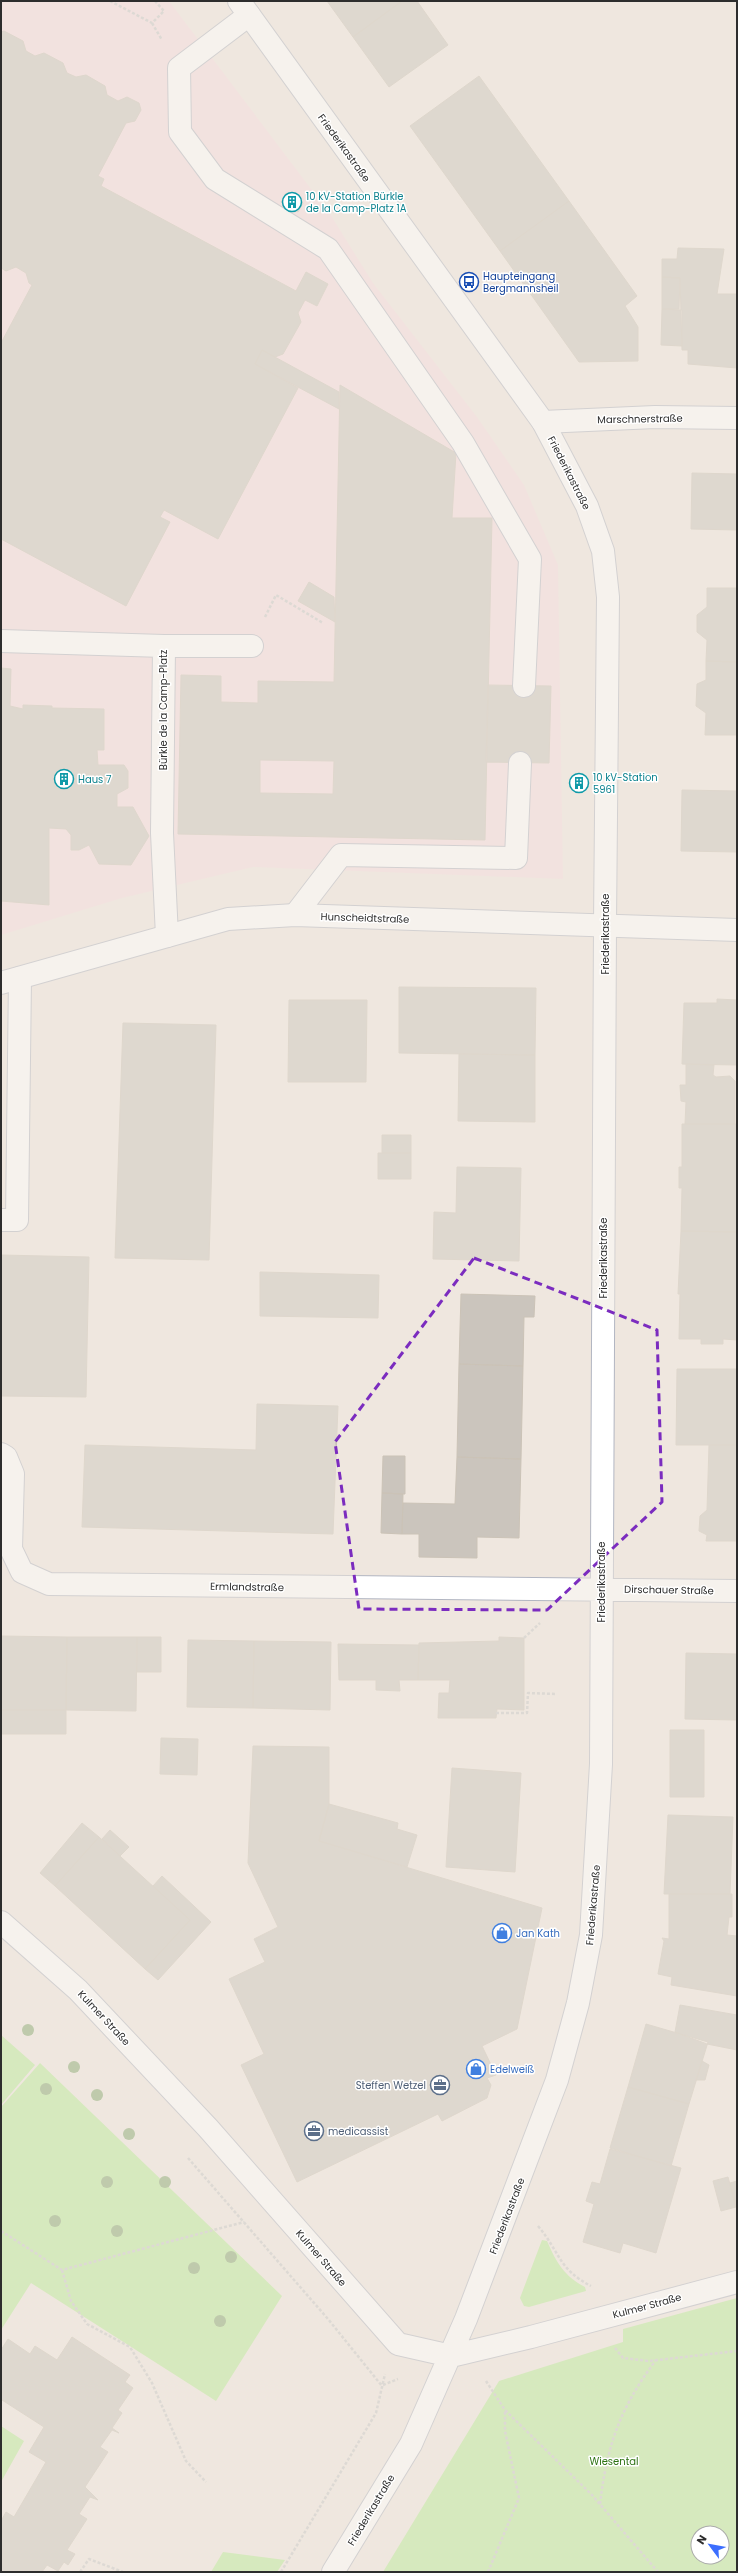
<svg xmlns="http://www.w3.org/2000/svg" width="738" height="2573" font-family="Poppins,sans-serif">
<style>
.medical{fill:#f6dcdf}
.green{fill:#b9ea97;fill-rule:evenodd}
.building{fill:#cbc5bd;stroke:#cbc3b7;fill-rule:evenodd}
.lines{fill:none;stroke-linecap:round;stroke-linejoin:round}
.lane-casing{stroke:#b2b6c2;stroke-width:24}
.street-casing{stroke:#b2b6c2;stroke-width:24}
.secondary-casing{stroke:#b2b6c2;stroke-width:24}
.path{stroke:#c8c8c8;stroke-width:2.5;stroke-dasharray:3 2;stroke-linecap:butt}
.lane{stroke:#fff;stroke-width:22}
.street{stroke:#fff;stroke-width:22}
.secondary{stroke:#fff;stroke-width:22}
.tree{fill:#85a76f}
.marked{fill:none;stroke:#7b2cbf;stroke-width:3;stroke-dasharray:8 5;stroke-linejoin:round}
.labels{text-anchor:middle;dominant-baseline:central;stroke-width:3;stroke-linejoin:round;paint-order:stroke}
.street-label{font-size:10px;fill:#2d2d2d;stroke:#fff}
.culture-label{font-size:10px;fill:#0d838f;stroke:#fff;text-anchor:start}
.transit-label{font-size:10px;fill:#164399;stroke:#fff;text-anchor:start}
.shop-label{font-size:10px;fill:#366cbe;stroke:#fff;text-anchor:start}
.service-label{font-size:10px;fill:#4e5e75;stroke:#fff;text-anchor:end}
.park-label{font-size:10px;fill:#2e7314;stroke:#fff}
</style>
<rect width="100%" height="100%" fill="#efe7df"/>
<!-- medical -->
<path class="medical" d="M 1,1 L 169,1 L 330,214 L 373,283 L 477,417 L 524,485 L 558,565 L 563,879 L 253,867 L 122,898 L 1,935 Z"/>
<!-- green -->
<path class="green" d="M 1,2035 L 35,2065 L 1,2105 Z
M 40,2063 L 282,2296 L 216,2401 L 31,2283 L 1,2330 L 1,2107 Z
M 542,2240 L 547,2241 C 556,2262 565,2277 585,2287 L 586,2291 L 529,2307 L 524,2306 L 520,2298 Z
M 737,2298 L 737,2572 L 383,2572 L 499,2381 L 623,2342 L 623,2329 ZM 698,2533 L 722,2533 L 722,2557 L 698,2557 Z
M 1,2426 L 24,2441 L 1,2482 Z
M 223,2552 L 285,2560 L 277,2572 L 211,2572 Z"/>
<!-- building -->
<path class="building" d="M 327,1 L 402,1 L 353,37 Z
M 402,1 L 417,1 L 448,45 L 389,87 L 353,37 Z
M 4,31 L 23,41 L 26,51 L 35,56 L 44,53 L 63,63 L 67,73 L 76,77 L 86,75 L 105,86 L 107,95 L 118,101 L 127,97 L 139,103 L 141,110 L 135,121 L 126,123 L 98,176 L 104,179 L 101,186 L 296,291 L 306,272 L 328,284 L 317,306 L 305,300 L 298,313 L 301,322 L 283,354 L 275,357 L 262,350 L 255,364 L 298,388 L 218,539 L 164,510 L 160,517 L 170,522 L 126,606 L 1,539 L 1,343 L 32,285 L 29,283 L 26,273 L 16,267 L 6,271 L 1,268 L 1,32 Z
M 479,76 L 569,201 L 500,251 L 410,126 Z
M 286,193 L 303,203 L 298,212 L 281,202 Z
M 569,201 L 637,296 L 625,306 L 638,327 L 638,361 L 579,362 L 500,251 Z
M 678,248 L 724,249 L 717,294 L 737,294 L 737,368 L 688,364 L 688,350 L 682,350 L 680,278 L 662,277 L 662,259 L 677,259 Z
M 662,277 L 680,278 L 679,309 L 662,309 Z
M 662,309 L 682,310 L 682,346 L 661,345 Z
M 262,350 L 339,392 L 339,409 L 255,364 Z
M 340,385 L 456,453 L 452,518 L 492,518 L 485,840 L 178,834 L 181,675 L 221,676 L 221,702 L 258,703 L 258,681 L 334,682 ZM 260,760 L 334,761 L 333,794 L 260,793 Z
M 692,473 L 737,474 L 737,530 L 691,529 Z
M 309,582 L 334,597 L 335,622 L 298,601 Z
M 707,588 L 737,588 L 737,662 L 706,661 L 707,640 L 697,632 L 697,615 L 707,607 Z
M 706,661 L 737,662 L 737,735 L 705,735 L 706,713 L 696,706 L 697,684 L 706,680 Z
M 1,668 L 11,669 L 10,706 L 23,709 L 23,705 L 52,706 L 52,708 L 104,709 L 104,750 L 97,750 L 98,765 L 124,765 L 128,771 L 128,788 L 117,794 L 117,807 L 133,807 L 149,836 L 131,865 L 99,864 L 89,845 L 79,850 L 71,850 L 71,835 L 66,829 L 49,828 L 49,905 L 1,901 Z
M 488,685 L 551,686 L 549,763 L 486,762 Z
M 575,775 L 584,775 L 583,791 L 574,791 Z
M 682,790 L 737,791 L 737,852 L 681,851 Z
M 399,987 L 536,988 L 535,1055 L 399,1053 Z
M 717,999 L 737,1000 L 737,1065 L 682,1064 L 684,1003 L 717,1003 Z
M 289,1000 L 367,1000 L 366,1082 L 288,1082 Z
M 123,1023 L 216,1025 L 209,1260 L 115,1258 Z
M 459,1054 L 535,1055 L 535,1122 L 458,1121 Z
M 686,1064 L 714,1065 L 713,1075 L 716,1077 L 730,1076 L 735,1081 L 735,1124 L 685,1124 L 686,1102 L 681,1101 L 680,1085 L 686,1085 Z
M 682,1124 L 737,1124 L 737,1232 L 681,1231 L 682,1188 L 679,1188 L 679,1167 L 682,1167 Z
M 382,1135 L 411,1135 L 411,1153 L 382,1153 Z
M 378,1153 L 411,1153 L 411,1179 L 378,1179 Z
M 457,1167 L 521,1168 L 519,1261 L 433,1259 L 434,1212 L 456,1213 Z
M 681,1231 L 737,1232 L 737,1340 L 723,1339 L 723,1344 L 701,1344 L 701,1339 L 679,1339 L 680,1294 L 678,1294 Z
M 1,1255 L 89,1257 L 86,1397 L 1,1396 Z
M 260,1272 L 379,1275 L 378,1318 L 260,1316 Z
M 461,1294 L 535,1296 L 534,1317 L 524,1317 L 523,1366 L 459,1364 Z
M 459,1364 L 523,1366 L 521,1459 L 457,1457 Z
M 677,1369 L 737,1369 L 737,1445 L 676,1445 Z
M 257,1404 L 338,1406 L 333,1534 L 82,1527 L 85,1445 L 256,1450 Z
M 709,1445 L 737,1445 L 737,1541 L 706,1541 L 707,1535 L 699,1531 L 700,1516 L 707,1510 Z
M 383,1456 L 405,1456 L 405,1494 L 382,1493 Z
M 457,1457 L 521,1459 L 519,1538 L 477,1537 L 477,1558 L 419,1557 L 419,1534 L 402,1534 L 403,1503 L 455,1504 Z
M 382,1493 L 403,1494 L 402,1534 L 381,1533 Z
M 1,1636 L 67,1637 L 66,1710 L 1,1710 Z
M 67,1637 L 137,1637 L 136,1711 L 66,1710 Z
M 137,1637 L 161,1637 L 161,1672 L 137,1672 Z
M 499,1637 L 524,1638 L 524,1710 L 497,1709 L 496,1718 L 438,1718 L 439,1693 L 449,1693 L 450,1680 L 418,1680 L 419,1643 L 499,1641 Z
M 188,1640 L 254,1641 L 253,1708 L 187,1707 Z
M 254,1641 L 331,1642 L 330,1710 L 253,1708 Z
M 338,1644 L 419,1645 L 418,1680 L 399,1680 L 400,1691 L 376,1690 L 376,1680 L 339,1680 Z
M 686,1653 L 737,1654 L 737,1720 L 685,1719 Z
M 1,1710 L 66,1710 L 66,1734 L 1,1734 Z
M 670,1730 L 704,1730 L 704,1797 L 670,1797 Z
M 161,1738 L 198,1739 L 197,1775 L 160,1774 Z
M 253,1746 L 329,1747 L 329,1804 L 319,1841 L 542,1908 L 517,2029 L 482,2046 L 496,2075 L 487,2078 L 491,2085 L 487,2098 L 442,2121 L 438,2114 L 297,2182 L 241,2065 L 264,2054 L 229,1979 L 265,1962 L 254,1939 L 278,1927 L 248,1863 Z
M 452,1768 L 521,1773 L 515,1872 L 446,1867 Z
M 329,1804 L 398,1823 L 397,1829 L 417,1835 L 407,1867 L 319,1841 Z
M 668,1815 L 733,1817 L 730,1894 L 664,1894 Z
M 82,1823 L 99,1837 L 55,1886 L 40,1873 Z
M 110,1830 L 129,1847 L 120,1856 L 102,1839 Z
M 99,1837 L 190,1920 L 145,1969 L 55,1886 Z
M 162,1876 L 211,1922 L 158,1980 L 145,1969 L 190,1920 L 153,1886 Z
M 669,1894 L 732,1894 L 732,1917 L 729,1917 L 727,1935 L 737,1936 L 737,1996 L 671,1985 L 672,1977 L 658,1974 L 664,1941 L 662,1938 L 669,1939 Z
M 680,2005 L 737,2015 L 737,2050 L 707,2044 L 675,2032 Z
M 646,2024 L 708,2042 L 689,2104 L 628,2087 Z
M 702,2061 L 709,2065 L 705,2080 L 696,2080 Z
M 628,2087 L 689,2104 L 671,2166 L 610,2148 Z
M 610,2149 L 681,2168 L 656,2253 L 623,2243 L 620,2253 L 583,2242 L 594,2204 L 586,2201 L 592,2182 L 600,2184 Z
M 728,2177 L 736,2207 L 721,2211 L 713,2181 Z
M 737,2181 L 737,2209 L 730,2183 Z
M 72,2337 L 130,2375 L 125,2382 L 133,2388 L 118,2410 L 122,2413 L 112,2428 L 119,2433 L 112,2430 L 100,2447 L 108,2452 L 85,2487 L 98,2500 L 90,2497 L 79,2514 L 87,2519 L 67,2550 L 75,2554 L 68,2565 L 64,2562 L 58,2571 L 47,2565 L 42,2572 L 1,2572 L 1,2521 L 6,2512 L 14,2517 L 46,2462 L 29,2452 L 44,2427 L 2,2400 L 1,2402 L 1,2350 L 8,2339 L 30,2354 L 35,2346 L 57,2360 Z"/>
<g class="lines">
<!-- lane casing -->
<g class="lane-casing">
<path id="lane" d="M 249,15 L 179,68 L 180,132 L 215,179 L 328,249 L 463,443 L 530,559 L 524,686
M 1,641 L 164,646 L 162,833 L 167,936
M 164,646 L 252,646
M 295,915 L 341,855 L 516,858 L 520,763
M 1,1220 L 17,1220 L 20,978"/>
</g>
<!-- street casing -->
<g class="street-casing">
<path id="street" d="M 543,422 L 655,417 L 737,418
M 1,1454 L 6,1457 L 13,1474 L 11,1549 L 22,1572 L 49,1584 L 737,1591
M 1,1922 L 78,1990 L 208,2128 L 398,2344 L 451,2356 L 531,2337 L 737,2282
M 333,2572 L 411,2444 L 466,2319 L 557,2080 L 578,2003 L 591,1935 L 601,1764 L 605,925"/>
</g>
<!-- secondary casing -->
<g class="secondary-casing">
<path id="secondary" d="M 239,1 L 543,422 L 587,506 L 603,551 L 608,597 L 605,925
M 1,983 L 228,919 L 295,915 L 737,930"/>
</g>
<!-- path -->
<path class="path" d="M 110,1 L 152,23 L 164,11 L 155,1
M 152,23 L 162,40
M 265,617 L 276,595 L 323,623
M 524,1638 L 540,1623
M 496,1713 L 527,1713 L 528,1693 L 557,1694
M 188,2158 L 328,2319 L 382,2386
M 538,2226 C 560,2252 558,2269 591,2286
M 1,2231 L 62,2270 L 244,2222
M 62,2270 L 71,2301 L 87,2324 L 130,2347 L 152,2383 L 186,2461 L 206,2482
M 615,2348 L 623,2358 L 649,2361 L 737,2351
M 486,2381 L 505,2410 L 592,2495 L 658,2572
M 383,2385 L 398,2379
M 600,2504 C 607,2445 620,2408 656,2360
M 80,2572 L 89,2559 L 123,2572
M 281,2572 L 376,2413 L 385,2374
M 488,2572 L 519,2498 L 505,2431 L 505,2411"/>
<!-- lane -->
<use href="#lane" class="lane"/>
<!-- street -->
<use href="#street" class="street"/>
<!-- secondary -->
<use href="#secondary" class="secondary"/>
</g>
<!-- trees -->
<g class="tree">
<circle cx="28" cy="2030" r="6"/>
<circle cx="74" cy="2067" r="6"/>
<circle cx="46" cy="2089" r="6"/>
<circle cx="97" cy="2095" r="6"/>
<circle cx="129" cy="2134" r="6"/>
<circle cx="107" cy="2182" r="6"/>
<circle cx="165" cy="2182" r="6"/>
<circle cx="55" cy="2221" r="6"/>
<circle cx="117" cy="2231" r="6"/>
<circle cx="231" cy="2257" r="6"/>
<circle cx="194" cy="2268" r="6"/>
<circle cx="220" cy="2321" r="6"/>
</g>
<!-- marked area -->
<path d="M0 0H738V2573H0ZM 474,1258 L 657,1330 L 662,1502 L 547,1610 L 359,1609 L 335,1442 Z" fill="#efe7df" fill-opacity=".55" fill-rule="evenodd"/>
<path class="marked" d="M 474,1258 L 657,1330 L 662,1502 L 547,1610 L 359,1609 L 335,1442 Z"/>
<!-- icons -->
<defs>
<g id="building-ring" transform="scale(1)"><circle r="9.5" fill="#fff" stroke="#0f9aa8" stroke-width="1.5"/><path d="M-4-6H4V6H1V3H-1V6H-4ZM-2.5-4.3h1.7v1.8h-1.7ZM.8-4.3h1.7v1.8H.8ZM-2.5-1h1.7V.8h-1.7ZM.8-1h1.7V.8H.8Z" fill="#0f9aa8"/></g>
<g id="bus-ring" transform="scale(1)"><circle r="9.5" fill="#fff" stroke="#1a4fb4" stroke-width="1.5"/><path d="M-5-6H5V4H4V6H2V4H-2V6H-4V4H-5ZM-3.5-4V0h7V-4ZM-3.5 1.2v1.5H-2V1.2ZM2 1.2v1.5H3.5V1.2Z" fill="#1a4fb4"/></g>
<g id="shop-ring" transform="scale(1)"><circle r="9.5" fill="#fff" stroke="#3f7fe0" stroke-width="1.5"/><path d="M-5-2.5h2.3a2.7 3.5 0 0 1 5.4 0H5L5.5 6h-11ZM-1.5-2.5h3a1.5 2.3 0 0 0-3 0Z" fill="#3f7fe0"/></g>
<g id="office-ring" transform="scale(1)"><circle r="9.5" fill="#fff" stroke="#5c6f8a" stroke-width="1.5"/><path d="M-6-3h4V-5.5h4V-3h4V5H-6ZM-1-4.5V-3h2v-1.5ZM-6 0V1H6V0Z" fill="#5c6f8a"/></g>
</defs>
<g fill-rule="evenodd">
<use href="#building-ring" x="292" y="202"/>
<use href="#bus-ring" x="469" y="282"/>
<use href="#building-ring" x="64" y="779"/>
<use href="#building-ring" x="579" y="783"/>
<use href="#shop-ring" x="502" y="1933"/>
<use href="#shop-ring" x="476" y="2069"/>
<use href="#office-ring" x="440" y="2085"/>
<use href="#office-ring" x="314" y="2131"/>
</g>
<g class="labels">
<!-- street labels -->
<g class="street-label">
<text transform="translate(344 148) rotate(54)">Friederikastraße</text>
<text transform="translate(640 419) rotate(-1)">Marschnerstraße</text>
<text transform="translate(569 473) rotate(63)">Friederikastraße</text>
<text transform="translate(163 710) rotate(-90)">Bürkle de la Camp-Platz</text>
<text transform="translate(365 918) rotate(2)">Hunscheidtstraße</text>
<text transform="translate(605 934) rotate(-90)">Friederikastraße</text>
<text transform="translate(603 1258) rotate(-90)">Friederikastraße</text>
<text transform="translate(601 1582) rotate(-90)">Friederikastraße</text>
<text transform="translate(247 1587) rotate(1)">Ermlandstraße</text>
<text transform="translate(669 1590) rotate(1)">Dirschauer Straße</text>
<text transform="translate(593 1905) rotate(-85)">Friederikastraße</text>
<text transform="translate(104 2018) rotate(47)">Kulmer Straße</text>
<text transform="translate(507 2216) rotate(-69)">Friederikastraße</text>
<text transform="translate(321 2258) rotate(49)">Kulmer Straße</text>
<text transform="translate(647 2306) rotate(-15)">Kulmer Straße</text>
<text transform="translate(371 2510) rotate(-59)">Friederikastraße</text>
</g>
<!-- culture labels -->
<g class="culture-label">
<text x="306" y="196">10 kV-Station Bürkle<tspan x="306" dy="12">de la Camp-Platz 1A</tspan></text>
<text x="593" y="777">10 kV-Station<tspan x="593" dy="12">5961</tspan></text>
<text x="78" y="779">Haus 7</text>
</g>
<!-- transit labels -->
<g class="transit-label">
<text x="483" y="276">Haupteingang<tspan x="483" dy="12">Bergmannsheil</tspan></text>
</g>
<!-- shop labels -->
<g class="shop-label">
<text x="516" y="1933">Jan Kath</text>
<text x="490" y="2069">Edelweiß</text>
</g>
<!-- service labels -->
<g class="service-label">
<text x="426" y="2085">Steffen Wetzel</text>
<text x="328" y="2131" text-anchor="start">medicassist</text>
</g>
<!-- park labels -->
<g class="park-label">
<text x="614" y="2461">Wiesental</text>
</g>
</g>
<!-- border -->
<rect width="738" height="2573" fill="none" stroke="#2d2d2d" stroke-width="4"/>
<!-- north arrow -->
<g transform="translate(710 2545) rotate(302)"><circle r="19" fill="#ffffff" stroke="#ababab"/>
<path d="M0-3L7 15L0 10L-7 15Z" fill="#3c6eff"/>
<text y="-6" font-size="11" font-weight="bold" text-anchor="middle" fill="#2d2d2d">N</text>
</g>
</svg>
